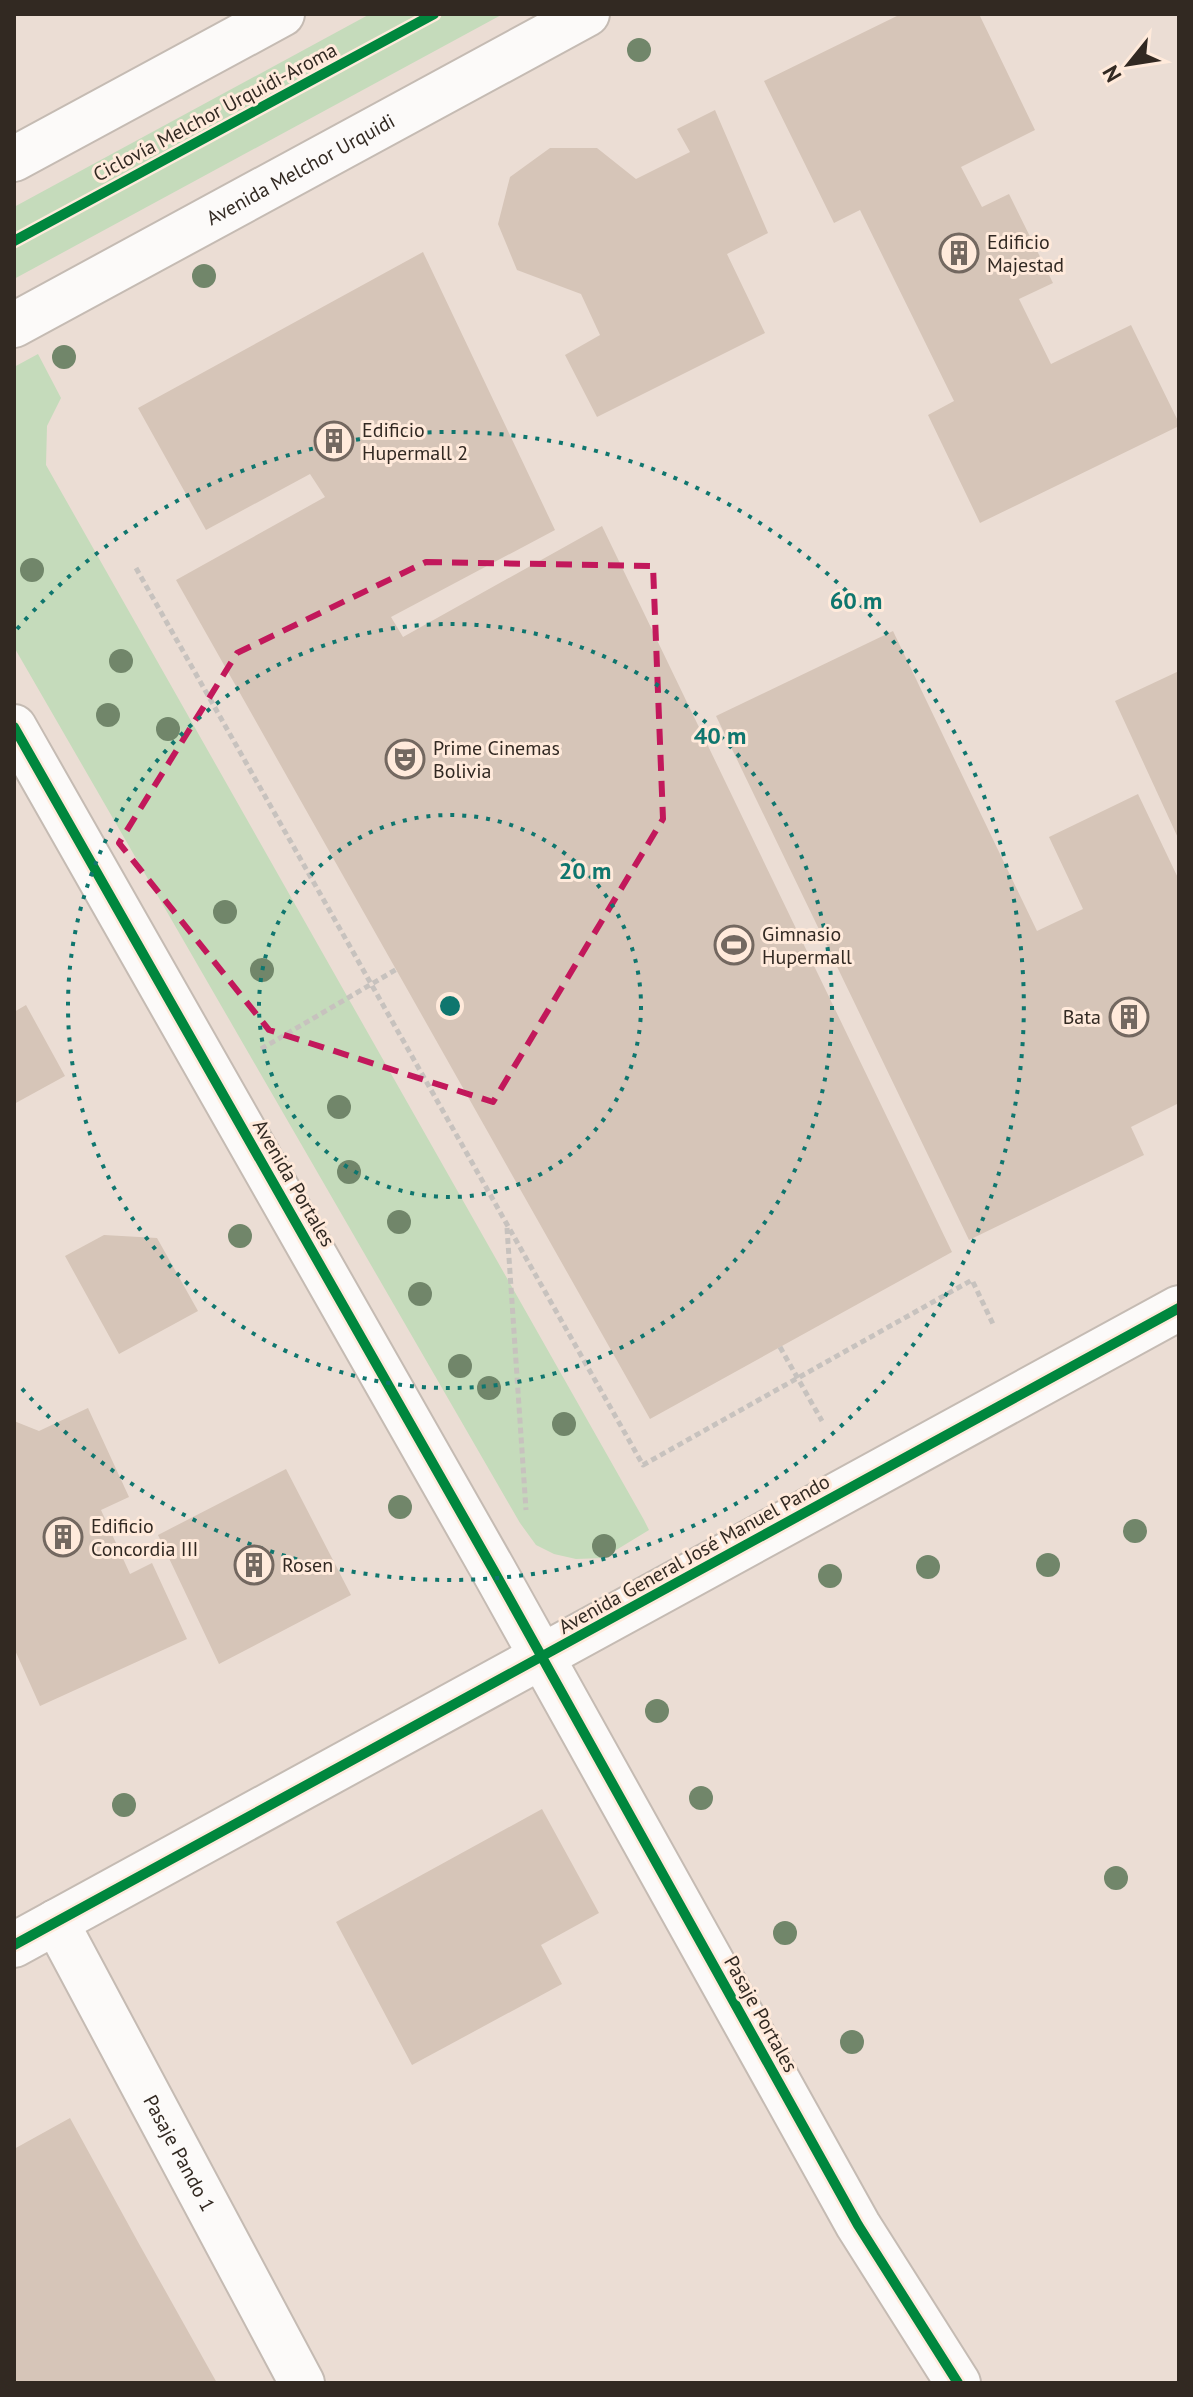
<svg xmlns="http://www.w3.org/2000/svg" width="1193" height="2397" font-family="'PT Sans',sans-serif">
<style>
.green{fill:#c5dbbb}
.building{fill:#d6c5b8}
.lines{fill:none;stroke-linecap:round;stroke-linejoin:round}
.street-casing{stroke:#c5bbb3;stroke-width:48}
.secondary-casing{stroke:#c5bbb3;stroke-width:48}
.path{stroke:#c7c2be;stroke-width:5;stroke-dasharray:6 4;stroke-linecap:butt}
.street{stroke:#fcfaf9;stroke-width:44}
.secondary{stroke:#fcfaf9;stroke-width:44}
.cycleway-casing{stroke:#ffeadb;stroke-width:15}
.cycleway{stroke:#00873e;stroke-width:10}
.tree{fill:#71866a}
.marked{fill:none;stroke:#c2185b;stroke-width:6;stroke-dasharray:16 10;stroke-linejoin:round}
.ring{fill:none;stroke:#0f766e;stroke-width:4;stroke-dasharray:4 8}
.labels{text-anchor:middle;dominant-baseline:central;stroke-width:6;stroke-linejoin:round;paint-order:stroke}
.street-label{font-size:20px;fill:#322922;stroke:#ffeadb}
.poi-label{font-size:20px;fill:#322922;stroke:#ffeadb;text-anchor:start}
.centre{fill:#0f766e;stroke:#ffeadb;stroke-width:4}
.ring-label{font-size:24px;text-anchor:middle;font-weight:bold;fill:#0f766e;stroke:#ffeadb;stroke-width:6;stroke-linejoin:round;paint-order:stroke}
</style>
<rect width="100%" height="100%" fill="#ebddd4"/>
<!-- green -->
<path class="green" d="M 370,14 L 503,14 L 14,279 L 14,207 Z
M 38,354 L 61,398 L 47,426 L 46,465 L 644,1520 L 649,1530 L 603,1558 L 576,1559 L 554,1554 L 536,1545 L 520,1523 L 14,647 L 14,367 Z"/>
<!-- building -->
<path class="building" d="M 901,14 L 979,14 L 1035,130 L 961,167 L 982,207 L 1009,194 L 1053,283 L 1019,299 L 1051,364 L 1131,325 L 1179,423 L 1179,426 L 980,523 L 928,415 L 954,401 L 860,210 L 834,223 L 764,81 Z
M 715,110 L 768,233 L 727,254 L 765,333 L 597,417 L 565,355 L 600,335 L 581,294 L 517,270 L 498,224 L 510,177 L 550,148 L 597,148 L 636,179 L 690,152 L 677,129 Z
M 423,252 L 555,530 L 391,617 L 403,637 L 602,526 L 952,1252 L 650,1419 L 176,580 L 325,497 L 310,474 L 206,530 L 138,408 Z
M 893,631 L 1037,931 L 1083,909 L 1049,837 L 1138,794 L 1179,880 L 1179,1103 L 1131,1127 L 1144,1155 L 969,1240 L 716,716 Z
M 1179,671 L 1179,840 L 1115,701 Z
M 26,1005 L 65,1076 L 14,1104 L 14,1012 Z
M 104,1235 L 157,1238 L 198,1311 L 119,1354 L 65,1256 Z
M 88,1408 L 129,1497 L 101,1510 L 130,1574 L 152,1563 L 187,1639 L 40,1706 L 14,1648 L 14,1421 L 39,1431 Z
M 286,1469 L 351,1595 L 219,1664 L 158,1535 Z
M 542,1809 L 599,1913 L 541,1945 L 562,1984 L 412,2065 L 336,1922 Z
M 70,2118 L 138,2242 L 217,2383 L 14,2383 L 14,2149 Z"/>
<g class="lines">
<!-- street casing -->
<g class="street-casing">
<g id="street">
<path d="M 14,727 L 494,1571 L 858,2225 L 958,2383"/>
<path id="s1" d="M 56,1922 L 302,2383"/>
<path d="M 14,1945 L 1179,1308"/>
</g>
</g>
<!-- secondary casing -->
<g class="secondary-casing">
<g id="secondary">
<path d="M 14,159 L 282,14"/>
<path id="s2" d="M 14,325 L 587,14"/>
</g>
</g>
<!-- path -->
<path class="path" d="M 136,568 L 643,1465 L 972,1280 L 993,1324
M 261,1049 L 397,969
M 507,1228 L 526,1510
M 780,1347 L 822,1421"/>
<!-- street -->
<use href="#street" class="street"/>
<!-- secondary -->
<use href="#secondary" class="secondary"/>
<!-- cycleway casing -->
<g class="cycleway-casing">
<path id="cycleway" d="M 14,241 L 434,14
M 14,727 L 494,1571 L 858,2225 L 958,2383
M 14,1945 L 1179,1308"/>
</g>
<!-- cycleway -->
<use href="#cycleway" class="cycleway"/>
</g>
<!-- trees -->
<g class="tree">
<circle cx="639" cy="50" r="12"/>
<circle cx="204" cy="276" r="12"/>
<circle cx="64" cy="357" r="12"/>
<circle cx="32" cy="570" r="12"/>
<circle cx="121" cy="661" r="12"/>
<circle cx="108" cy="715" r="12"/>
<circle cx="168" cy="729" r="12"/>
<circle cx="225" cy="912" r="12"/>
<circle cx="262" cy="970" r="12"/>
<circle cx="339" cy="1107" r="12"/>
<circle cx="349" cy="1172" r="12"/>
<circle cx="399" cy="1222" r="12"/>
<circle cx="240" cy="1236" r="12"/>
<circle cx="420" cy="1294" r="12"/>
<circle cx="460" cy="1366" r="12"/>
<circle cx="489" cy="1388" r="12"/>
<circle cx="564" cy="1424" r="12"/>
<circle cx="400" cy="1507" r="12"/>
<circle cx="1135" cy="1531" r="12"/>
<circle cx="604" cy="1546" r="12"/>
<circle cx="1048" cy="1565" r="12"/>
<circle cx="928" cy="1567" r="12"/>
<circle cx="830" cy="1576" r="12"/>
<circle cx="657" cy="1711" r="12"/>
<circle cx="701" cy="1798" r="12"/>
<circle cx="124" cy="1805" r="12"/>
<circle cx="1116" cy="1878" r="12"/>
<circle cx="785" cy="1933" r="12"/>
<circle cx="852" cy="2042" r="12"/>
</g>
<!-- marked area -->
<path class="marked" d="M 426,562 L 653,566 L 663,819 L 493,1102 L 269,1030 L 119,843 L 237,653 Z"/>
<!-- distance rings -->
<g class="ring">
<circle cx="450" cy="1006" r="191"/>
<circle cx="450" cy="1006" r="382"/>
<path d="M17 629A574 574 0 1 1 17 1383"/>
</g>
<!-- icons -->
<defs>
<g id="building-ring" transform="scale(2)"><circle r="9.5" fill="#ffeadb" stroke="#736860" stroke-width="1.5"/><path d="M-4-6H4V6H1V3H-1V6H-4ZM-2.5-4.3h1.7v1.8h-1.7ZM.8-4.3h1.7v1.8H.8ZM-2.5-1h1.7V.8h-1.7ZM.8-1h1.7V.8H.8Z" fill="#736860"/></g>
<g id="theatre-ring" transform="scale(2)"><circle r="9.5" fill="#ffeadb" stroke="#736860" stroke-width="1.5"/><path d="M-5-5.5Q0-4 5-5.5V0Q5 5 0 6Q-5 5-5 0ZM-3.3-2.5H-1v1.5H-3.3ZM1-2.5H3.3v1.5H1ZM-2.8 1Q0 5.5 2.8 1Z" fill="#736860"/></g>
<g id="stadium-ring" transform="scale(2)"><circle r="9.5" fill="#ffeadb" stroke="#736860" stroke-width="1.5"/><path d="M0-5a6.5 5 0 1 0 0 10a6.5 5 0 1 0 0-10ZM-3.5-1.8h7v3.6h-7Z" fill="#736860"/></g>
</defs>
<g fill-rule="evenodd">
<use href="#building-ring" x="959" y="253"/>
<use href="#building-ring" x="334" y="441"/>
<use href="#theatre-ring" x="405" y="759"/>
<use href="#stadium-ring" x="734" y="945"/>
<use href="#building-ring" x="1129" y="1017"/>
<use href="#building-ring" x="63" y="1537"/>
<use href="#building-ring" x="254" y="1565"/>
</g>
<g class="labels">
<!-- street labels -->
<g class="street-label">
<text transform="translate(215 112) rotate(-28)">Ciclovía Melchor Urquidi-Aroma</text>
<text stroke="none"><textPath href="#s2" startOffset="326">Avenida Melchor Urquidi</textPath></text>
<text transform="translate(294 1183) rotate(60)">Avenida Portales</text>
<text transform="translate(694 1554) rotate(-29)">Avenida General José Manuel Pando</text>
<text transform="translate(761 2014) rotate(61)">Pasaje Portales</text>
<text stroke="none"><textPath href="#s1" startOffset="262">Pasaje Pando 1</textPath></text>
</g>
<!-- poi labels -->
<g class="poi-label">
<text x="987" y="242">Edificio<tspan x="987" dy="23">Majestad</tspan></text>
<text x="362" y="430">Edificio<tspan x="362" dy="23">Hupermall 2</tspan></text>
<text x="433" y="748">Prime Cinemas<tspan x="433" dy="23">Bolivia</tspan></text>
<text x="762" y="934">Gimnasio<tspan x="762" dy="23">Hupermall</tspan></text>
<text x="1101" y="1017" text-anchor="end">Bata</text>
<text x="91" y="1526">Edificio<tspan x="91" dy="23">Concordia III</tspan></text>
<text x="282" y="1565">Rosen</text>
</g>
</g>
<circle cx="450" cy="1006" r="12" class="centre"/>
<g class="ring-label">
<text x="856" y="609">60 m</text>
<text x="720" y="744">40 m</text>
<text x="585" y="879">20 m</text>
</g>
<!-- border -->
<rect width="1193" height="2397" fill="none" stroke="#322922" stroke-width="32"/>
<!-- north arrow -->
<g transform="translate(1129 64) rotate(240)" stroke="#ffeadb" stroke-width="6" paint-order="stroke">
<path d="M0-6L14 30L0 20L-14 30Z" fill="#322922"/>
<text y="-12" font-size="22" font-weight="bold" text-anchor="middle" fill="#322922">N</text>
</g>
</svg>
